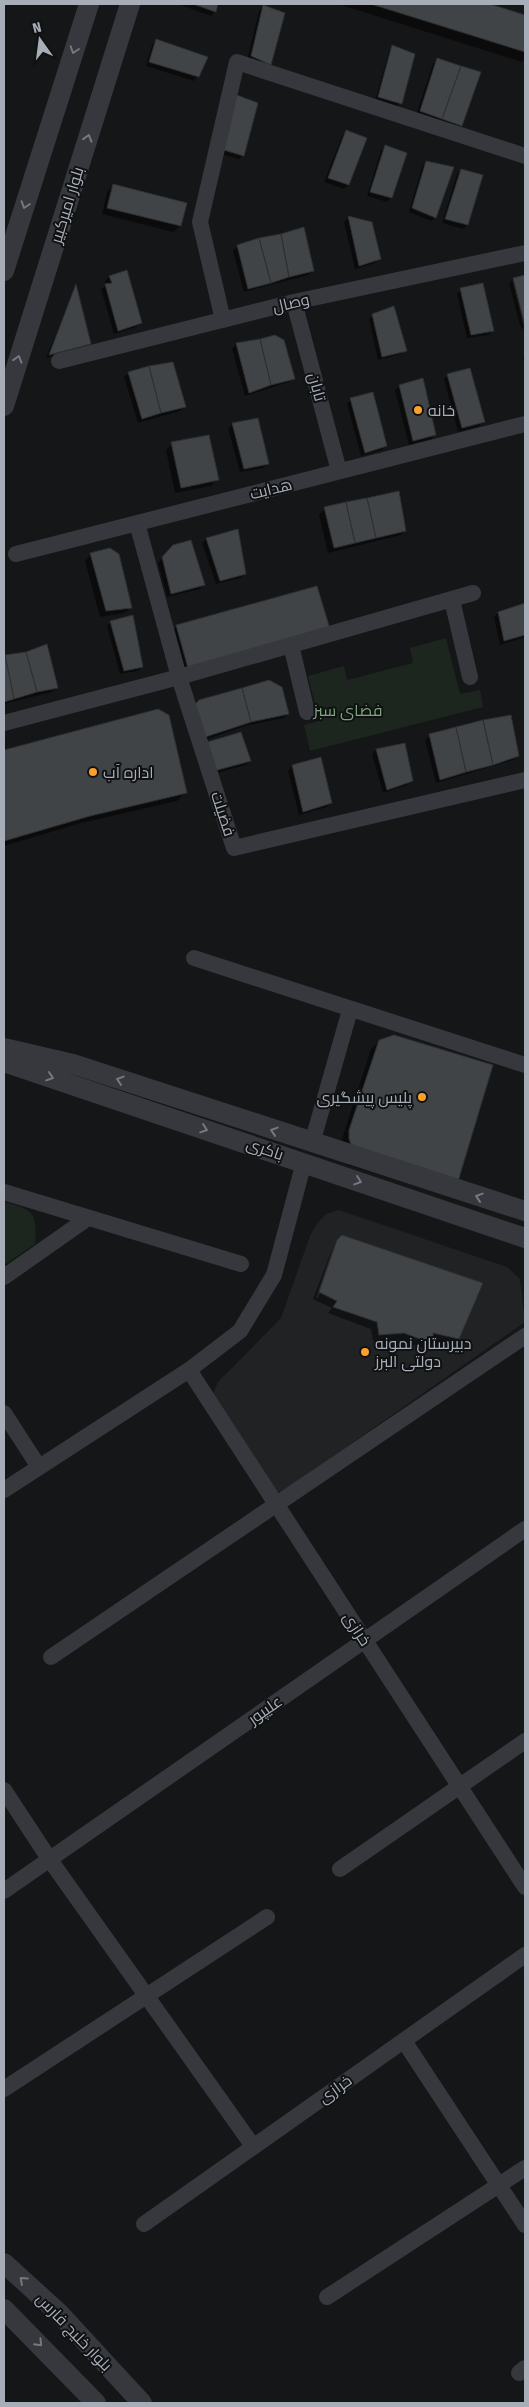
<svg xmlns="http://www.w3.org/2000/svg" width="529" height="2407" font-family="'Fira Sans Condensed',Cairo,sans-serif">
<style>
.built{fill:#212224}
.green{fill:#1d261e}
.shadow{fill:#0007}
.building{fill:#414447;stroke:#2f3034}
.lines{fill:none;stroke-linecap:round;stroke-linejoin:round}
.minor{stroke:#36383d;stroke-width:16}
.tertiary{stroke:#36383d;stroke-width:20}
.oneway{stroke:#747981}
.poi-dot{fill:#faa02b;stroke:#101112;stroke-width:2}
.labels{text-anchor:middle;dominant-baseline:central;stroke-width:4;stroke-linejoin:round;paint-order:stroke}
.street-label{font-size:16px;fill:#a7aeb8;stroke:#101112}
.poi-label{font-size:16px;fill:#a7aeb8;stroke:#101112;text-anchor:start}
.park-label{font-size:16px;fill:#7ea47d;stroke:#101112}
</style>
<rect width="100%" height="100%" fill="#151617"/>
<!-- built -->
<path class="built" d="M 339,1210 L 507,1267 L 520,1279 L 525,1322 L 282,1492 L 268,1491 L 213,1394 L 218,1382 L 281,1318 L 310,1236 L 316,1225 L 326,1214 Z"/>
<!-- green -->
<path class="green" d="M 446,638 L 460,694 L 480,690 L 483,707 L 310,751 L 304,725 L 319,721 L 308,676 L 344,666 L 347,680 L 413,663 L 410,648 Z
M 4,1202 C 33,1209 38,1213 35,1244 L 4,1265 Z"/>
<!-- shadow -->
<path class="shadow" d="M 178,4 L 217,4 L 215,11 L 211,16 Z
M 338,4 L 486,4 L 525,16 L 525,58 L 522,62 Z
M 263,6 L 270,64 L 247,60 L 259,11 Z
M 156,41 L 198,76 L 194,81 L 146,66 L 152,45 Z
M 393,47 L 400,103 L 396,107 L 375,101 L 389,51 Z
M 438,60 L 461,125 L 457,129 L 416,115 L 433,64 Z
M 230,100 L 243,155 L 239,159 L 214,152 Z
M 346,132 L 348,185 L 344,189 L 324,182 L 342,136 Z
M 386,146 L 391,198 L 387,202 L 367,196 L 381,150 Z
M 426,162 L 435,217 L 431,221 L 409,212 L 422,167 Z
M 461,170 L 467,225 L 463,229 L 442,223 L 457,174 Z
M 114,185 L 185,203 L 180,226 L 173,232 L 102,214 L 107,192 Z
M 348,218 L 371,223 L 380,259 L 375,263 L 355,269 L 344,222 Z
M 303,229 L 313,271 L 308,275 L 244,292 L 233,251 L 237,247 Z
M 109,277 L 141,322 L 136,327 L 114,334 L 101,289 L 107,285 L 105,281 Z
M 512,280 L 524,328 L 521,329 L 509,283 Z
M 76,287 L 90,344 L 86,348 L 46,358 Z
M 461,290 L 493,330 L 489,335 L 467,338 L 457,294 Z
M 373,315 L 405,350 L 401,354 L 378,360 L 369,319 Z
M 275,336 L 293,378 L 289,382 L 245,396 L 232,349 L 236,344 Z
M 525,355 L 525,366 L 523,357 Z
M 129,373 L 185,407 L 180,411 L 138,423 L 124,377 Z
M 448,375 L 483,422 L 479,426 L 458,432 L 444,379 Z
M 400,386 L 435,435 L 431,439 L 409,445 L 395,390 Z
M 351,400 L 386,446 L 382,450 L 361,456 L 347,404 Z
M 233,424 L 268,463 L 263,468 L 240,472 L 228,428 Z
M 172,444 L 217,479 L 211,486 L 175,493 L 166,450 Z
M 325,508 L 405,531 L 401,535 L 328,553 L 319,515 Z
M 206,539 L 245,574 L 240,578 L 216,584 L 202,543 Z
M 174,546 L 204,584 L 200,589 L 167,597 L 158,563 Z
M 91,554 L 131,607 L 124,613 L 100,617 L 85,561 Z
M 317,587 L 180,676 L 168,635 L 176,627 Z
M 525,605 L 525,637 L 500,645 L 494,617 L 498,613 Z
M 111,622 L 142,667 L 138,671 L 120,674 L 107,626 Z
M 4,656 L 5,656 L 56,687 L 52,692 L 4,704 Z
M 158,711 L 185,793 L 177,801 L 81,823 L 4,846 L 4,752 Z
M 288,714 L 284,718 L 245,726 L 193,744 L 184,717 Z
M 430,735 L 518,756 L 513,760 L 436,783 L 425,740 Z
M 197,749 L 250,761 L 246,765 L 206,776 Z
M 376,750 L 411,780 L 407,785 L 383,793 L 372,754 Z
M 320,759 L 331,803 L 327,807 L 299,815 L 288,771 L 292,766 Z
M 380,1041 L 447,1195 L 348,1165 L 341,1148 L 342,1139 L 371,1049 Z
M 338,1241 L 458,1339 L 452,1345 L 432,1340 L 425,1349 L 397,1339 L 373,1341 L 371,1329 L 328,1313 L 332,1308 L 313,1299 L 334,1244 L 316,1298 L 318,1298 Z"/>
<!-- building -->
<path class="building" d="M 193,4 L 218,4 L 216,12 Z
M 371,4 L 490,4 L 525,15 L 525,52 Z
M 263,5 L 285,13 L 271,65 L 251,56 Z
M 156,39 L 208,57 L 199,77 L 149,62 Z
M 392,45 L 415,54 L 402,104 L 378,97 Z
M 437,58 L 461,66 L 442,119 L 420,111 Z
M 461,66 L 481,72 L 462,126 L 442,119 Z
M 234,94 L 258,103 L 244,156 L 217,148 Z
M 346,130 L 367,138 L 349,185 L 328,178 Z
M 385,145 L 407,153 L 392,198 L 370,192 Z
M 426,161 L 454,167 L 436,218 L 412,208 Z
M 461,169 L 483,175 L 468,225 L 445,219 Z
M 113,184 L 187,203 L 181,226 L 107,208 Z
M 348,216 L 372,222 L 381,259 L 359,266 Z
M 304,227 L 314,271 L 289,277 L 281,234 Z
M 281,234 L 289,277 L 271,283 L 259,238 Z
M 259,238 L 271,283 L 248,289 L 237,245 Z
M 127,270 L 142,323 L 118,331 L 105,284 L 112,283 L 109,276 Z
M 525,275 L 525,326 L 513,278 Z
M 483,283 L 494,331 L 471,335 L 460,288 Z
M 76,284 L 91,344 L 49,355 Z
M 394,306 L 407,351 L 382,357 L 372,314 Z
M 275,335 L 284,340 L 295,379 L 271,385 L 260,339 Z
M 260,339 L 271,385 L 249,393 L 236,343 Z
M 173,362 L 186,407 L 161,413 L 149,366 Z
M 149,366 L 161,413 L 142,419 L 128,372 Z
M 470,368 L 485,422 L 462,428 L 447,374 Z
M 423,378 L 436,435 L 413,441 L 399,385 Z
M 373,392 L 387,446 L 365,453 L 350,398 Z
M 258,418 L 269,464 L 244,469 L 232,423 Z
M 209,435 L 219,480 L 181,488 L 171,442 Z
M 399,491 L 406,531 L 376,538 L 367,498 Z
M 367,498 L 376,538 L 355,543 L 346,502 Z
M 346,502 L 355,543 L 334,548 L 324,507 Z
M 238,529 L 246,574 L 220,581 L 206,538 Z
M 191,540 L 205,585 L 171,594 L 162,557 L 173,545 Z
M 110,548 L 119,554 L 132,608 L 106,611 L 90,553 Z
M 317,586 L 330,629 L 188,668 L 176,625 Z
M 525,603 L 525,635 L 504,641 L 498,612 Z
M 133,615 L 143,667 L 124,671 L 110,621 Z
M 47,644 L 58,688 L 37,692 L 26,652 Z
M 26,652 L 37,692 L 14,699 L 5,655 Z
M 5,655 L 14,699 L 4,702 L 4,655 Z
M 269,680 L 282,687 L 289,714 L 251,722 L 242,688 Z
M 242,688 L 251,722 L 199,739 L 190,710 L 199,700 Z
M 158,709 L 169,715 L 187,793 L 90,816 L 4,841 L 4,750 Z
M 511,715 L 519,756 L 493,765 L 483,720 Z
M 483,720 L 493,765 L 466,772 L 456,727 Z
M 456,727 L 466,772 L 440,780 L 429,734 Z
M 241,732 L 251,761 L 210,772 L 201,744 Z
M 405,743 L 413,781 L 387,790 L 376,749 Z
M 321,757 L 332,803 L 303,812 L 292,765 Z
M 394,1035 L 493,1065 L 456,1188 L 356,1157 L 349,1139 L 349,1130 L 379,1040 Z
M 342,1235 L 483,1283 L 459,1339 L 433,1333 L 433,1344 L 404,1333 L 379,1335 L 377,1322 L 333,1307 L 337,1301 L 319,1292 L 337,1240 Z"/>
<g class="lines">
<!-- minor -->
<path class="minor" d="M 294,302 L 339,471
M 223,320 L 200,222 L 237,62 L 525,156
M 59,361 L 294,302 L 525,253
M 137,523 L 179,677 L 234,848 L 525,780
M 16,554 L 525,424
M 452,600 L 470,677
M 291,645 L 307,712
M 4,723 L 179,677 L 473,593
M 194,958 L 525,1065
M 312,1143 L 350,1010
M 4,1192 L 241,1264
M 4,1277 L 88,1218
M 189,1370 L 525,1887
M 4,1413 L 39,1467
M 4,1490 L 189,1370 L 240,1331 L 274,1275 L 304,1162
M 51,1657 L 525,1336
M 4,1790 L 50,1860 L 253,2146
M 340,1869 L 525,1741
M 4,1891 L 525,1529
M 404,2041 L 525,2225
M 4,2089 L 267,1917
M 144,2224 L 525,1955
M 327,2297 L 525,2168
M 519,2373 L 525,2368"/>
<!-- tertiary -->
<path class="tertiary" d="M 4,271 L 89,4
M 4,406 L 130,4
M 4,1048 L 73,1064 L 525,1211
M 4,1062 L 525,1238
M 4,2263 L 60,2314 L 142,2403
M 4,2309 L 96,2403"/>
</g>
<!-- one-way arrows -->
<defs><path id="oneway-chevron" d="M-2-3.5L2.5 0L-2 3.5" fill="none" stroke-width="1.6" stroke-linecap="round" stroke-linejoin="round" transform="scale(1.25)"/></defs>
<g class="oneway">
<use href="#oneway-chevron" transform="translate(74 50) rotate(108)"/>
<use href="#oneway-chevron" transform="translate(88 138) rotate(-73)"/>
<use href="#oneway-chevron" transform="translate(25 205) rotate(108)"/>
<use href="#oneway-chevron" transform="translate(18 359) rotate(-73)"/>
<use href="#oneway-chevron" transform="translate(50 1077) rotate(18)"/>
<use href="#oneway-chevron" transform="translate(120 1080) rotate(-162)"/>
<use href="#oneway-chevron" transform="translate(204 1129) rotate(19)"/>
<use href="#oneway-chevron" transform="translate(274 1131) rotate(-162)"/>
<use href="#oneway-chevron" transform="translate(358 1181) rotate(19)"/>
<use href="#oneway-chevron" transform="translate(479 1197) rotate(-162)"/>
<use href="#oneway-chevron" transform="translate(23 2280) rotate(-138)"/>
<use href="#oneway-chevron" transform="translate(39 2343) rotate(46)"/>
</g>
<!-- markers -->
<g class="poi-dot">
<circle cx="418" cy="410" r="5"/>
<circle cx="93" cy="772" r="5"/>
<circle cx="422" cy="1097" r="5"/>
<circle cx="365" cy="1352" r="5"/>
</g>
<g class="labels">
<!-- street labels -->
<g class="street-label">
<text transform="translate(67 205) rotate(-73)">بلوار امیرکبیر</text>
<text transform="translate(291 303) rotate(-13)">وصال</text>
<text transform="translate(317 387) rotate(75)">تابان</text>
<text transform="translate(271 489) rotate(-14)">هدایت</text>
<text transform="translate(223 814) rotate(72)">فضیلت</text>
<text transform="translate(265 1149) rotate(19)">باکری</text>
<text transform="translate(357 1629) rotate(57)">خرازی</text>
<text transform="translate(265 1710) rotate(-35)">علیپور</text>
<text transform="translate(335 2089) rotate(-35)">خرازی</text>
<text transform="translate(74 2332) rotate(46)">بلوار خلیج فارس</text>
</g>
<!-- poi labels -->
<g class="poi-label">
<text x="428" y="410">خانه</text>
<text x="103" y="772">اداره آب</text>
<text x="412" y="1097" text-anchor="end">پلیس پیشگیری</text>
<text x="375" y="1343">دبیرستان نمونه<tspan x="375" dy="18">دولتی البرز</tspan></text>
</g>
<!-- park labels -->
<g class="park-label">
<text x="348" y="710">فضای سبز</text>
</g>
</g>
<!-- border -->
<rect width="529" height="2407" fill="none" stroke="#a7aeb8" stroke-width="10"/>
<!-- north arrow -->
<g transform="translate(40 40) rotate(346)" stroke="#101112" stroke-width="4" paint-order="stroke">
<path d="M0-4L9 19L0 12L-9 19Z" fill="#a7aeb8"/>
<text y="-8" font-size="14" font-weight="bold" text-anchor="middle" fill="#a7aeb8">N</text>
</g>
</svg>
